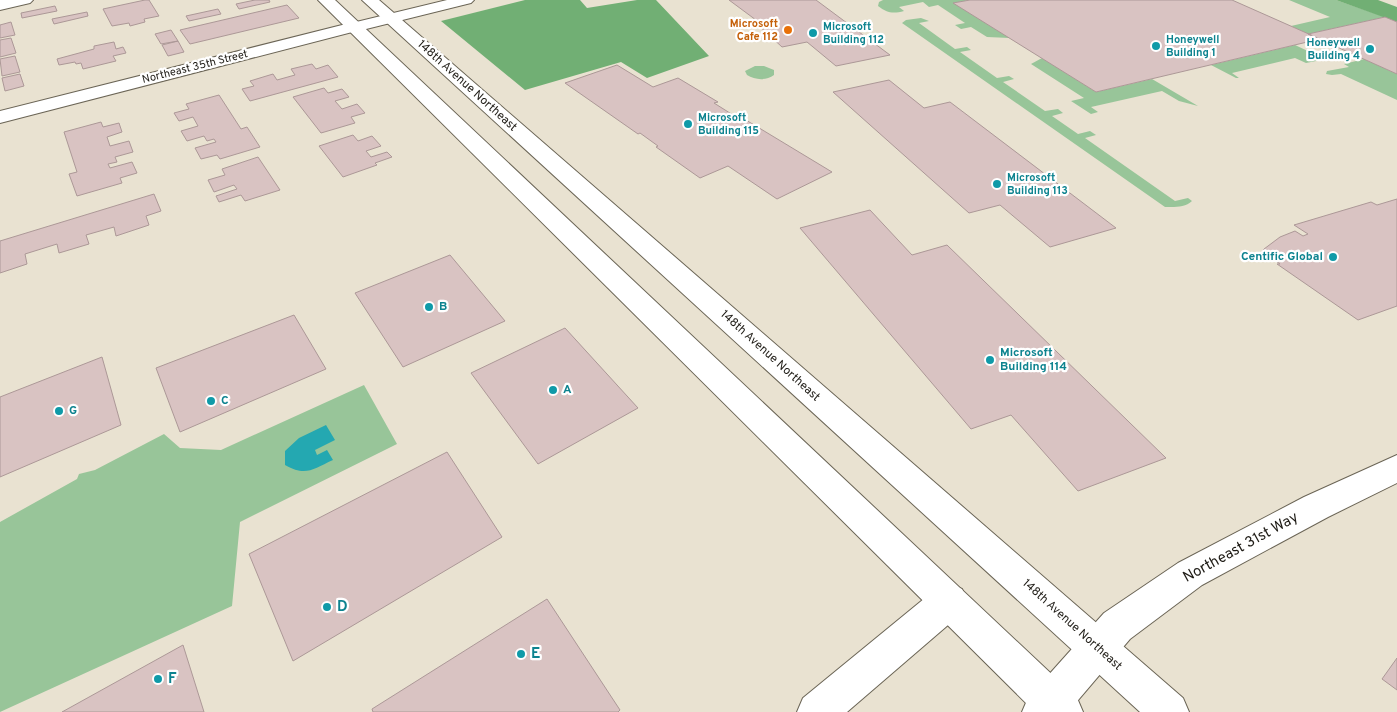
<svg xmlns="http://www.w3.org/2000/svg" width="1397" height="712" font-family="Overpass,sans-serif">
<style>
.green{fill:#98c599}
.forest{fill:#71af74}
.water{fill:#24a8b1}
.building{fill:#d9c3c2;stroke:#ac9897}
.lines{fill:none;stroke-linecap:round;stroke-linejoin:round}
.street-casing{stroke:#6b6556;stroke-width:2}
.secondary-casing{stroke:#6b6556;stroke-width:2}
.primary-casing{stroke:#6b6556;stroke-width:2}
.street{fill:#fff;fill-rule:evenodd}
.secondary{fill:#fff;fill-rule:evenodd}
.primary{fill:#fff;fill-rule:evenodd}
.food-dot{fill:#e8710a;stroke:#fff;stroke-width:2}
.culture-dot{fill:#0f9aa8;stroke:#fff;stroke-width:2}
.labels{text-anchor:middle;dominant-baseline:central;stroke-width:4.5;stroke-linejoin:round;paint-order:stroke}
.far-food-label{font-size:11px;font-weight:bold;fill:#c56008;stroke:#fff;text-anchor:end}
.far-culture-label{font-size:11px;font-weight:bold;fill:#0d838f;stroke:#fff;text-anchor:start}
.far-street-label{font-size:11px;fill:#1f1c16;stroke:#fff}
.street-label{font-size:12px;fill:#1f1c16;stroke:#fff}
.culture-label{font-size:12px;font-weight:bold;fill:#0d838f;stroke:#fff;text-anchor:start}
.near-street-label{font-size:15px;fill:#1f1c16;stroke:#fff}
.near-culture-label{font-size:15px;font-weight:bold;fill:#0d838f;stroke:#fff;text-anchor:start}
</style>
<rect width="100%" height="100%" fill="#e9e2d1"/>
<!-- green -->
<path class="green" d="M 883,0 L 970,0 L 954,3 L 1010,38 L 987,37 L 971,27 L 961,29 L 955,25 L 965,23 L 938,5 L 929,7 L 923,2 L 899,7 L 904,11 C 893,14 887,13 878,6 L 879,2 Z
M 1289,0 L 1336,0 L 1385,17 L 1308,34 L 1291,26 L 1330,17 Z
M 921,18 L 929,21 L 919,23 L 955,49 L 967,47 L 971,50 L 960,52 L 997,78 L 1009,76 L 1014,79 L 1003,82 L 1045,111 L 1058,109 L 1063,113 L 1052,116 L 1078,134 L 1090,131 L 1096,135 L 1085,138 L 1175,201 L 1188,198 L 1192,201 C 1185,208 1174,207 1165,207 L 902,23 L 906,20 Z
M 1295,45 L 1312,53 L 1318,51 L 1331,58 L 1306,63 L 1295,58 L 1232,73 L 1239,78 L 1236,78 L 1211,65 Z
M 1042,58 L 1096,92 L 1152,79 L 1198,106 L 1179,101 L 1162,91 L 1091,107 L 1098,112 L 1091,114 L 1071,101 L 1084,98 L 1031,64 Z
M 1364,59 L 1397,74 L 1397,100 L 1341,74 L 1332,75 L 1326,74 L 1327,71 L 1349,67 L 1344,64 Z
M 755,66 L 764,66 L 774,70 L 774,75 C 766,81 755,80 747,75 L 745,71 Z
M 364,385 L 397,444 L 240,522 L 232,606 L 0,712 L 0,522 L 77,479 L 79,474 L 95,470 L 164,434 L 180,448 L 221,450 Z"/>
<!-- forest -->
<path class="forest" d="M 525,0 L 580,0 L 587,8 L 637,0 L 656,0 L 709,56 L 647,78 L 621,62 L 525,90 L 441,21 Z
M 1336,0 L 1378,0 L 1397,7 L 1397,22 Z"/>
<!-- water -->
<path class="water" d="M 326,425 L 335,440 L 315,450 L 317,455 L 327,450 L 333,460 C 313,469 306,477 285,465 L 285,451 L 299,438 Z"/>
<!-- building -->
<path class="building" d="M 145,0 L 149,0 L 159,16 L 144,19 L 145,22 L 130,26 L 129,23 L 112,26 L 103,9 Z
M 255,0 L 269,0 L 270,2 L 239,9 L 236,4 Z
M 729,0 L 816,0 L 890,55 L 836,66 L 807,42 L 782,47 L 757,24 L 760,23 Z
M 970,0 L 1232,0 L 1320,39 L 1096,92 L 953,3 Z
M 287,5 L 299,18 L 190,44 L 180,30 Z
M 55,6 L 57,11 L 22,18 L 21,13 Z
M 218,9 L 221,14 L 189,21 L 186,16 Z
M 87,12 L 88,16 L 54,24 L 52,19 Z
M 1385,17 L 1397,22 L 1397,74 L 1308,34 Z
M 11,22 L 15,35 L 0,38 L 0,25 Z
M 171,30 L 178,41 L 161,44 L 155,34 Z
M 11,38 L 16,53 L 0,57 L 0,40 Z
M 178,41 L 184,52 L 168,56 L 162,45 Z
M 114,42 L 116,49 L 123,47 L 126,53 L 113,56 L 116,61 L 83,69 L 81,63 L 76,64 L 75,62 L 59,65 L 57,59 L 94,49 L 94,46 Z
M 15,56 L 20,72 L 2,76 L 0,59 Z
M 312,64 L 316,69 L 328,65 L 338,77 L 250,101 L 242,89 L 254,86 L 250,81 L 273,74 L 277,80 L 295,75 L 291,69 Z
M 617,65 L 653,87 L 678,78 L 718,102 L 714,103 L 733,115 L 736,114 L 832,172 L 777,199 L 728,166 L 700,178 L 656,147 L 658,146 L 640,133 L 638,134 L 565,83 Z
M 20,74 L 24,86 L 5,91 L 2,78 Z
M 889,80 L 924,108 L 950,102 L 1116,228 L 1050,247 L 1000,205 L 969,213 L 833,92 Z
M 324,88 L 328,93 L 342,89 L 349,97 L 335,101 L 342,109 L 357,104 L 365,113 L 351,117 L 355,123 L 321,133 L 293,97 Z
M 219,95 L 241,129 L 247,127 L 260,147 L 220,159 L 217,155 L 201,159 L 195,148 L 216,142 L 214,139 L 207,141 L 204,136 L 187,141 L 181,131 L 198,126 L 193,117 L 179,121 L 174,113 L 189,109 L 186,104 Z
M 101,122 L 103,127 L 119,123 L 122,132 L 107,137 L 110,146 L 129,141 L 133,152 L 115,157 L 117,162 L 108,164 L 110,168 L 132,162 L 137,173 L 120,178 L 122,183 L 77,196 L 69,174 L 77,172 L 64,132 Z
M 353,135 L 358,141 L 372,136 L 381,146 L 366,151 L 371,157 L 387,152 L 392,157 L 375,163 L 377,165 L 343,177 L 319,146 Z
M 258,157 L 280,190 L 245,201 L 241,195 L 219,202 L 216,196 L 237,189 L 234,185 L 214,192 L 208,180 L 225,175 L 222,169 Z
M 154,194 L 161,211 L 146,216 L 149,225 L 116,236 L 114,227 L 86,235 L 89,244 L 59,253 L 57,244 L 25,254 L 27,264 L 0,273 L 0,241 Z
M 1397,199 L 1397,306 L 1358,320 L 1277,264 L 1280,264 L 1265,253 L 1261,261 L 1258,260 L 1264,249 L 1280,237 L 1295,231 L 1303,236 L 1308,234 L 1294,225 L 1371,202 L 1377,205 Z
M 870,210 L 912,255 L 947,245 L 1166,458 L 1078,491 L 1011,415 L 971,429 L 800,228 Z
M 450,255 L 505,321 L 403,367 L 355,293 Z
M 294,315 L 326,369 L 180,432 L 156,368 Z
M 565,328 L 638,408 L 538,464 L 471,373 Z
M 102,357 L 121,425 L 0,477 L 0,397 Z
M 447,452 L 502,537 L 293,661 L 249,554 Z
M 547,599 L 620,710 L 618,712 L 373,712 L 372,709 Z
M 183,645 L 204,712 L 62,712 Z
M 1397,658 L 1397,690 L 1382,679 Z"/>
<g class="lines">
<!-- street casing -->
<g class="street-casing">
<path id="street" d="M 0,0 L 33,0 L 30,3 L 0,10 Z
M 354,22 L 360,24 L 362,27 L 360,30 L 0,123 L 0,111 Z
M 1397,455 L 1397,483 L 1328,517 L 1202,585 L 1130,639 L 1068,712 L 1022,712 L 1028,698 L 1104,613 L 1178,563 L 1304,497 Z
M 949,584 L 962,589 L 967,601 L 962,613 L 847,712 L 797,712 L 803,698 L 936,589 Z"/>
</g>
<!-- secondary casing -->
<g class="secondary-casing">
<path id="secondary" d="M 447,0 L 474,0 L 471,3 L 354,32 L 348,30 L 346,27 L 348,24 Z"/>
</g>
<!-- primary casing -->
<g class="primary-casing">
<path id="primary" d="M 318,0 L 335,0 L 1077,698 L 1083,712 L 1035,712 Z
M 362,0 L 379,0 L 1183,698 L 1189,712 L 1140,712 Z"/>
</g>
<!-- street -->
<use href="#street" class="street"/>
<!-- secondary -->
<use href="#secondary" class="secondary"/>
<!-- primary -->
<use href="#primary" class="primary"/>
</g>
<!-- markers -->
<circle class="food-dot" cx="788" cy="30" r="5"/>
<g class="culture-dot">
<circle cx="813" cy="33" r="5"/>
<circle cx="1156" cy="46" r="5"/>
<circle cx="1370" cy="49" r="5"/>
<circle cx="688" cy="124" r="5"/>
<circle cx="997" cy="184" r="5"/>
<circle cx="1333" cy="257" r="5"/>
<circle cx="429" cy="307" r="5"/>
<circle cx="990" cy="360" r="5"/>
<circle cx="553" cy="390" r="5"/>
<circle cx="211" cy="401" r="5"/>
<circle cx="59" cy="411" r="5"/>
<circle cx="327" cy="607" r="5"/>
<circle cx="521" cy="654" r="5"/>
<circle cx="158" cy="679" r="5"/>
</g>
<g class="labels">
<!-- far-food labels -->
<g class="far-food-label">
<text x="778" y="24">Microsoft<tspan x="778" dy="13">Cafe 112</tspan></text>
</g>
<!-- far-culture labels -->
<g class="far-culture-label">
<text x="823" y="27">Microsoft<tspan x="823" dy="13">Building 112</tspan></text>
<text x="1166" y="40">Honeywell<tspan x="1166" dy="13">Building 1</tspan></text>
<text x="1360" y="43" text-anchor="end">Honeywell<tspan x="1360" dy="13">Building 4</tspan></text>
<text x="698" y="118">Microsoft<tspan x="698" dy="13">Building 115</tspan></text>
<text x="1007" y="178">Microsoft<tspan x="1007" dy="13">Building 113</tspan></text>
</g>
<!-- far-street labels -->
<g class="far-street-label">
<text transform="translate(195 67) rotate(-14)">Northeast 35th Street</text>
</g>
<!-- street labels -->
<g class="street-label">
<text transform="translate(467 86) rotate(42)">148th Avenue Northeast</text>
<text transform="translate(770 356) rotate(42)">148th Avenue Northeast</text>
<text transform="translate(1072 625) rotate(42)">148th Avenue Northeast</text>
</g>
<!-- culture labels -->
<g class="culture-label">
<text x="1323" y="257" text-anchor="end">Centific Global</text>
<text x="439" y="307">B</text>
<text x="1000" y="353">Microsoft<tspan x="1000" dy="14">Building 114</tspan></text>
<text x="563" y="390">A</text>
<text x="221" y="401">C</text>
<text x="69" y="411">G</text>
</g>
<!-- near-street labels -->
<g class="near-street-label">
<text transform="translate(1241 548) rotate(-29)">Northeast 31st Way</text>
</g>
<!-- near-culture labels -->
<g class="near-culture-label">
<text x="337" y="607">D</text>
<text x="531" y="654">E</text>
<text x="168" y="679">F</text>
</g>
</g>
</svg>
